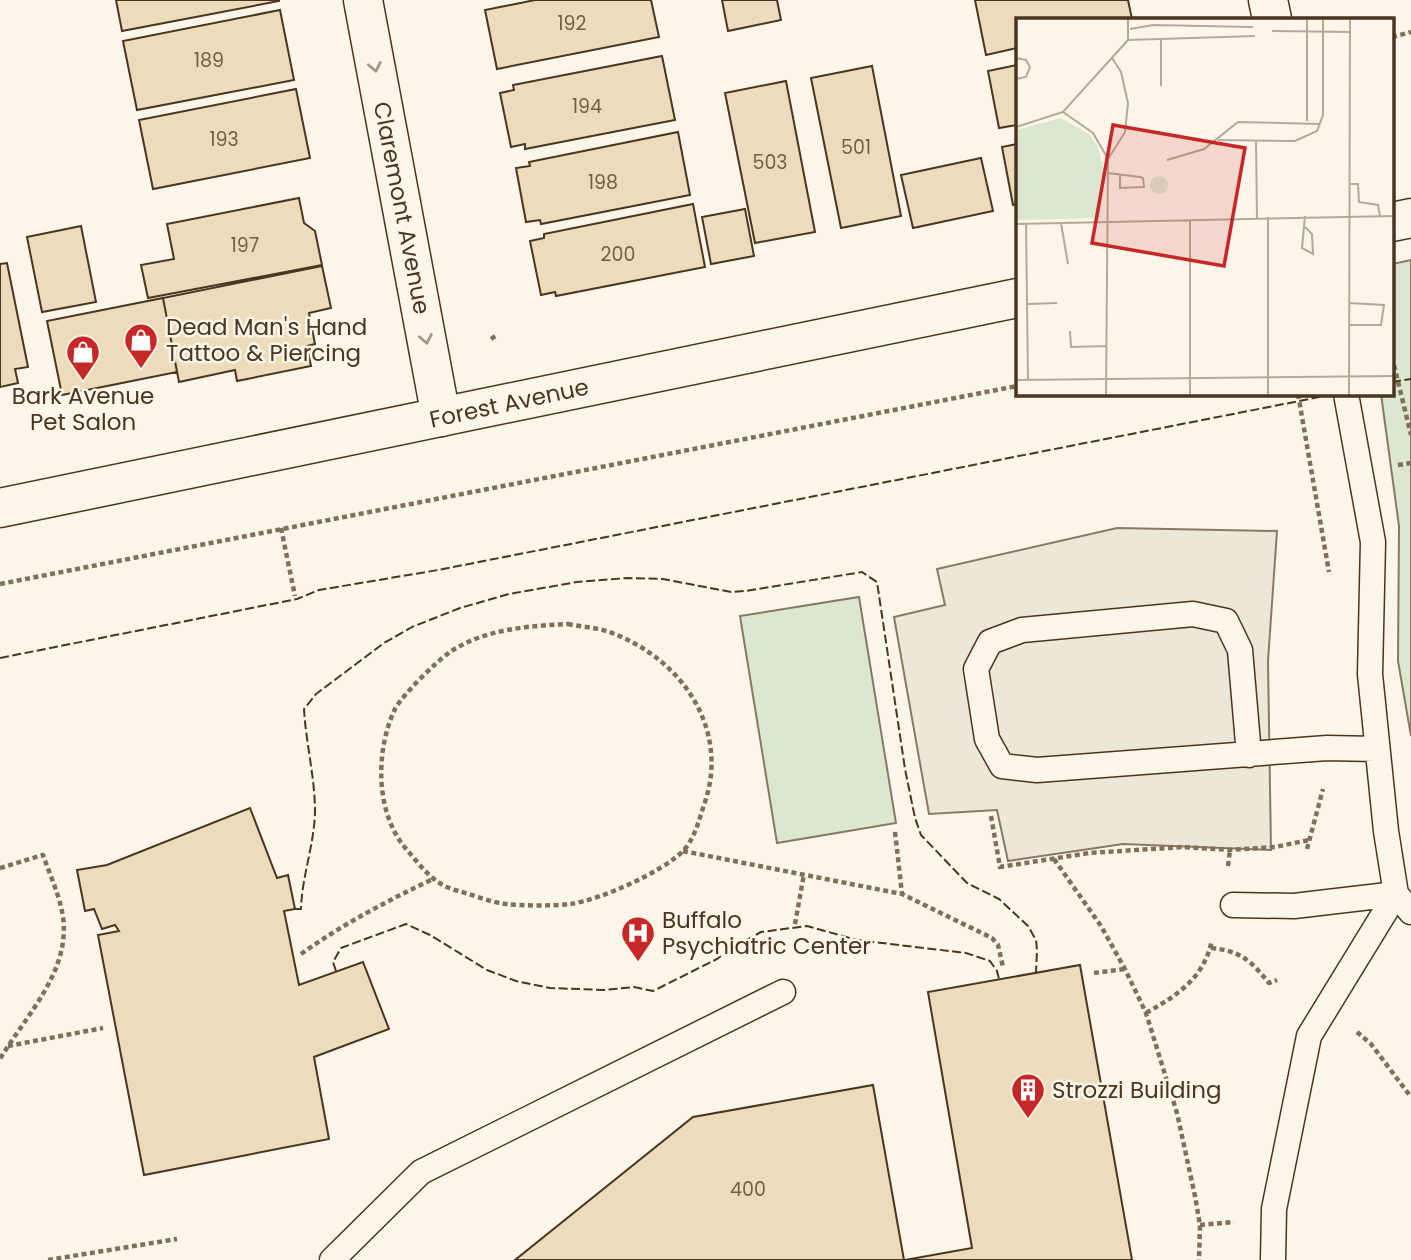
<svg xmlns="http://www.w3.org/2000/svg" width="1411" height="1260" font-family="Poppins,sans-serif">
<style>
.green{fill:#dce7d0;stroke:#887966;stroke-width:2}
.parking{fill:#ede7d9;stroke:#887966;stroke-width:2}
.building{fill:#ecdcbc;stroke:#4a3520;stroke-width:2}
.lines{fill:none;stroke-linecap:round;stroke-linejoin:round}
.lane-casing{stroke:#4a3520;stroke-width:27}
.street-casing{stroke:#4a3520;stroke-width:41}
.secondary-casing{stroke:#4a3520;stroke-width:41}
.path{stroke:#7f6f5c;stroke-width:4.5;stroke-dasharray:5 3.5;stroke-linecap:butt}
.lane{stroke:#fbf6e9;stroke-width:24}
.street{stroke:#fbf6e9;stroke-width:38}
.secondary{stroke:#fbf6e9;stroke-width:38}
.fence{stroke:#4a3520;stroke-width:2;stroke-dasharray:9 3.5;stroke-linecap:butt}
.oneway{stroke:#a29684}
.labels{text-anchor:middle;dominant-baseline:central;stroke-width:5;stroke-linejoin:round;paint-order:stroke}
.number-label{font-size:19px;fill:#725f47}
.street-label{font-size:23px;fill:#4a3520;stroke:#fbf6e9}
.poi-label{font-size:23px;fill:#4a3520;stroke:#fbf6e9;text-anchor:start}
.inset-road{fill:none;stroke:#b4a999;stroke-width:2}
.view{fill:#c62828;fill-opacity:0.15;stroke:#c62828;stroke-width:3.5}
.inset-edge{fill:none;stroke:#4a3520;stroke-width:3.5}
</style>
<rect width="100%" height="100%" fill="#fbf6e9"/>
<!-- green -->
<path class="green" d="M 1411,260 L 1411,736 L 1398,661 L 1399,526 L 1381,394 L 1392,394 L 1392,264 Z
M 859,597 L 896,823 L 777,843 L 740,616 Z"/>
<!-- parking -->
<path class="parking" d="M 1117,528 L 1277,531 L 1268,661 L 1271,850 L 1123,844 L 1008,861 L 997,810 L 929,814 L 894,617 L 945,605 L 937,569 Z"/>
<!-- building -->
<path class="building" d="M 116,0 L 279,0 L 279,1 L 122,31 Z
M 535,0 L 651,0 L 659,37 L 497,69 L 485,10 Z
M 722,0 L 777,0 L 781,20 L 728,31 Z
M 975,0 L 1128,0 L 1132,19 L 1017,19 L 1017,48 L 986,55 Z
M 280,10 L 294,80 L 137,110 L 123,41 Z
M 662,56 L 675,120 L 525,149 L 525,144 L 511,147 L 500,93 L 514,90 L 513,85 Z
M 1017,65 L 1017,125 L 999,128 L 988,71 Z
M 872,66 L 901,216 L 841,228 L 811,78 Z
M 786,81 L 815,232 L 755,243 L 725,93 Z
M 296,89 L 310,158 L 153,189 L 139,120 Z
M 678,132 L 690,195 L 541,224 L 540,220 L 526,222 L 516,168 L 530,166 L 529,162 Z
M 1017,144 L 1017,204 L 1013,205 L 1002,147 Z
M 981,158 L 993,211 L 913,228 L 901,175 Z
M 299,198 L 304,223 L 315,231 L 322,265 L 148,298 L 141,265 L 174,259 L 167,224 Z
M 693,204 L 705,267 L 556,296 L 555,292 L 541,295 L 530,241 L 544,238 L 544,234 Z
M 745,209 L 754,256 L 711,264 L 702,217 Z
M 81,226 L 96,302 L 42,312 L 27,237 Z
M 7,263 L 28,367 L 15,369 L 18,383 L 0,387 L 0,264 Z
M 322,266 L 331,308 L 309,313 L 315,344 L 307,346 L 311,366 L 237,381 L 235,370 L 179,382 L 163,298 Z
M 163,298 L 177,372 L 62,395 L 47,321 Z
M 250,808 L 277,878 L 288,875 L 295,909 L 284,911 L 299,985 L 363,962 L 389,1029 L 314,1057 L 329,1139 L 144,1175 L 98,935 L 119,931 L 115,925 L 102,929 L 94,909 L 85,911 L 77,870 L 107,865 Z
M 1080,965 L 1132,1260 L 905,1260 L 972,1248 L 928,992 Z
M 873,1085 L 904,1260 L 515,1260 L 693,1117 Z"/>
<g class="lines">
<!-- lane casing -->
<g class="lane-casing">
<path id="lane" d="M 1346,394 L 1373,542 L 1370,674 L 1386,831 L 1396,894 L 1411,912
M 1249,755 L 1240,650 L 1226,621 L 1193,614 L 1022,630 L 990,642 L 976,669 L 987,739 L 1002,766 L 1037,770 L 1327,748 L 1376,749
M 1233,905 L 1294,906 L 1396,894
M 332,1260 L 421,1172 L 783,992
M 1273,1260 L 1274,1209 L 1309,1036 L 1396,894"/>
</g>
<!-- street casing -->
<g class="street-casing">
<path id="street" d="M 363,0 L 441,417"/>
</g>
<!-- secondary casing -->
<g class="secondary-casing">
<path id="secondary" d="M 1268,0 L 1272,19
M 1392,222 L 1411,218
M 0,508 L 1017,298"/>
</g>
<!-- path -->
<path class="path" d="M 1392,37 L 1411,32
M 491,339 L 497,335
M 1392,357 L 1411,435
M 1298,394 L 1329,572
M 1398,465 L 1411,463
M 281,528 L 295,596
M 0,584 L 1017,386
M 568,624 C 581,627 596,627 609,632 C 680,657 730,727 705,802 C 699,819 696,836 684,850 C 663,872 600,900 570,904 C 550,906 525,906 506,904 C 489,902 471,894 455,890 C 433,884 421,866 407,850 C 375,814 375,751 395,709 C 404,693 435,663 450,652 C 484,629 528,626 568,624 Z
M 991,816 L 1000,867 L 1089,853 L 1183,847 L 1230,850 L 1275,847 L 1309,840
M 895,832 L 902,894
M 1307,849 L 1323,789
M 683,851 L 902,894 L 992,938 L 998,945 L 1003,967
M 1054,859 L 1101,926 L 1125,969 L 1146,1013 L 1177,1113 L 1195,1196 L 1200,1225 L 1199,1260
M 1228,866 L 1230,850
M 0,868 L 43,855 C 49,872 57,890 61,907 C 76,966 28,1012 0,1059
M 795,924 L 804,874
M 1211,948 C 1241,951 1250,960 1269,983 L 1277,980
M 301,954 C 343,924 387,901 433,879
M 1094,973 L 1125,969
M 1146,1013 C 1178,995 1204,978 1212,940
M 1357,1032 L 1371,1044 L 1411,1097
M 8,1046 L 103,1028
M 1200,1225 L 1234,1222
M 48,1260 L 177,1239"/>
<!-- lane -->
<use href="#lane" class="lane"/>
<!-- street -->
<use href="#street" class="street"/>
<!-- secondary -->
<use href="#secondary" class="secondary"/>
<!-- fence -->
<path class="fence" d="M 1392,382 L 1411,379
M 0,658 L 297,599 L 319,590 L 438,570 L 1335,394
M 295,909 L 301,909 C 302,876 314,846 315,812 C 315,777 306,744 304,709 L 316,694 L 384,643 L 412,627 L 460,608 L 509,594 L 577,582 L 628,578 L 663,579 L 731,592 L 745,591 L 862,572 L 877,582 L 905,769 L 915,818 L 921,835 L 967,883 L 999,899 L 1028,926 L 1036,940 L 1037,950 L 1036,973
M 336,971 L 333,962 L 341,948 L 406,924 L 430,935 L 487,970 L 516,981 L 550,988 L 604,990 L 634,987 L 653,991 L 717,959 L 730,949 L 761,932 L 807,926 L 857,940 L 966,953 L 990,961 L 997,971 L 999,979"/>
</g>
<!-- one-way arrows -->
<defs><path id="oneway-chevron" d="M-2-3.5L2.5 0L-2 3.5" fill="none" stroke-width="1.6" stroke-linecap="round" stroke-linejoin="round" transform="scale(1.75)"/></defs>
<g class="oneway">
<use href="#oneway-chevron" transform="translate(375 67) rotate(79)"/>
<use href="#oneway-chevron" transform="translate(426 339) rotate(79)"/>
</g>
<!-- icons -->
<defs>
<g id="shop-pin" transform="scale(1.75)"><path d="M0 17L-7.5 6A9.5 9.5 0 1 1 7.5 6Z" fill="#c62828" stroke="#fbf6e9"/><path d="M-5-2.5h2.3a2.7 3.5 0 0 1 5.4 0H5L5.5 6h-11ZM-1.5-2.5h3a1.5 2.3 0 0 0-3 0Z" fill="#fff"/></g>
<g id="hospital-pin" transform="scale(1.75)"><path d="M0 17L-7.5 6A9.5 9.5 0 1 1 7.5 6Z" fill="#c62828" stroke="#fbf6e9"/><path d="M-5-5h3v3.5h4V-5h3V5h-3V1.5h-4V5h-3Z" fill="#fff"/></g>
<g id="building-pin" transform="scale(1.75)"><path d="M0 17L-7.5 6A9.5 9.5 0 1 1 7.5 6Z" fill="#c62828" stroke="#fbf6e9"/><path d="M-4-6H4V6H1V3H-1V6H-4ZM-2.5-4.3h1.7v1.8h-1.7ZM.8-4.3h1.7v1.8H.8ZM-2.5-1h1.7V.8h-1.7ZM.8-1h1.7V.8H.8Z" fill="#fff"/></g>
</defs>
<g fill-rule="evenodd">
<use href="#shop-pin" x="141" y="340"/>
<use href="#shop-pin" x="83" y="352"/>
<use href="#hospital-pin" x="638" y="933"/>
<use href="#building-pin" x="1028" y="1090"/>
</g>
<g class="labels">
<!-- number labels -->
<g class="number-label">
<text x="572" y="23">192</text>
<text x="209" y="60">189</text>
<text x="587" y="106">194</text>
<text x="224" y="139">193</text>
<text x="856" y="147">501</text>
<text x="770" y="162">503</text>
<text x="603" y="182">198</text>
<text x="245" y="245">197</text>
<text x="618" y="254">200</text>
<text x="748" y="1189">400</text>
</g>
<!-- street labels -->
<g class="street-label">
<text transform="translate(402 208) rotate(79)">Claremont Avenue</text>
<text transform="translate(509 403) rotate(-12)">Forest Avenue</text>
</g>
<!-- poi labels -->
<g class="poi-label">
<text x="166" y="327">Dead Man's Hand<tspan x="166" dy="26">Tattoo &amp; Piercing</tspan></text>
<text x="83" y="396" text-anchor="middle">Bark Avenue<tspan x="83" dy="26">Pet Salon</tspan></text>
<text x="662" y="920">Buffalo<tspan x="662" dy="26">Psychiatric Center</tspan></text>
<text x="1052" y="1090">Strozzi Building</text>
</g>
</g>
<!-- overview -->
<g transform="translate(1016 18)">
<rect width="378" height="378" fill="#fbf6e9"/>
<path d="M 45,100 L 73,116 L 82,129 L 88,153 L 84,200 L 0,202 L 0,112 ZM134 167a9 9 0 1 1 18 0a9 9 0 1 1-18 0Z" fill="#dce7d0"/>
<path class="inset-road" d="M 114,11 L 137,7 L 237,9M 256,13 L 334,14M 112,22 L 239,18M 0,40 L 10,42 L 14,49 L 10,59 L 0,61M 145,68 L 145,22M 47,94 L 77,115 L 92,141 L 90,378M 291,103 L 291,0M 0,109 L 47,94 L 112,22 L 112,0M 202,122 L 279,123 L 301,113 L 307,97 L 307,0M 240,123 L 241,200M 92,141 L 109,114 L 112,85 L 105,54 L 96,40M 151,142 L 188,131 L 222,104 L 304,106M 92,155 L 124,159 L 127,160 L 128,169 L 104,170 L 104,157M 333,166 L 342,166 L 343,184 L 362,187 L 364,198M 289,198 L 286,230 L 297,236 L 296,216 L 289,209M 174,202 L 174,378M 45,205 L 52,246M 0,206 L 378,198M 10,206 L 12,361M 11,286 L 41,285M 333,307 L 365,307 L 368,287 L 333,285M 54,313 L 55,329 L 91,328M 0,362 L 378,358M 252,378 L 252,199M 333,378 L 334,0"/>
<path class="view" d="M 97,107 L 229,130 L 208,248 L 76,225 Z"/>
<rect width="378" height="378" class="inset-edge"/>
</g>
</svg>
